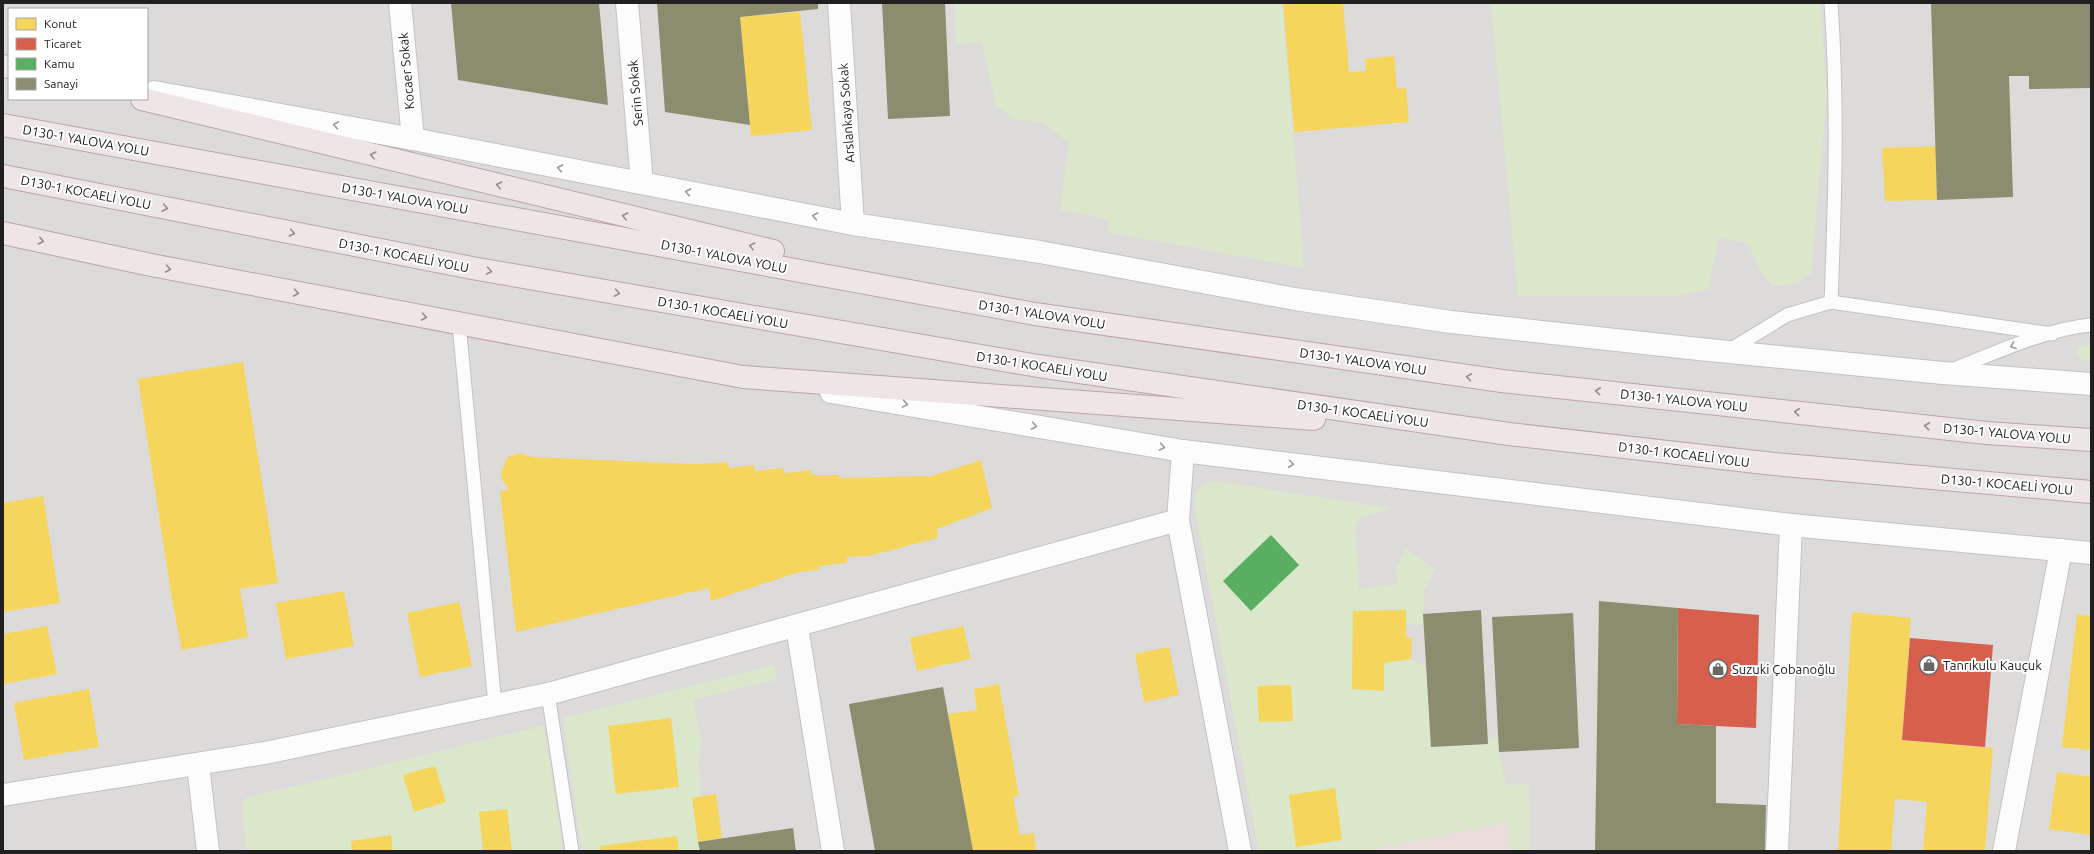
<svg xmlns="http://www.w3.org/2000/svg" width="2094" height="854" font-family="Ubuntu,sans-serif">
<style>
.residential{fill:#dddbda;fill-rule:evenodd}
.commercial{fill:#eadddc}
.grass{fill:#dbe7cb}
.homes{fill:#f6d55c}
.shops{fill:#d6604d}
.public{fill:#5aae61}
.industry{fill:#8c8c6e}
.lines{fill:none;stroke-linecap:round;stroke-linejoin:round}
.service-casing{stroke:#c3c2c1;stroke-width:15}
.minor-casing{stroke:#c3c2c1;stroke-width:24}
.tertiary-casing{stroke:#c3c2c1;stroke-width:24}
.trunk-casing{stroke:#bfa2ac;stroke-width:24}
.service{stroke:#fcfcfc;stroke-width:13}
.minor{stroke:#fcfcfc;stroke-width:22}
.tertiary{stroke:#fcfcfc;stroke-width:22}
.trunk{stroke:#ede6e4;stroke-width:22}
.oneway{stroke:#999}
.oneway2{stroke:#918d8c}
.labels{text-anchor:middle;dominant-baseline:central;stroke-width:4;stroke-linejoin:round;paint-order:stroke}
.street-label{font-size:13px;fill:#202020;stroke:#fff}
.poi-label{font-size:13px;fill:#202020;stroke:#fff;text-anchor:start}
</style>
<rect width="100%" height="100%" fill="#edebe9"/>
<!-- residential -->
<path class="residential" d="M 3,3 L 2091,3 L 2091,851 L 3,851 ZM 9,9 L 147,9 L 147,99 L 9,99 Z"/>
<!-- commercial -->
<path class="commercial" d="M 1509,822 L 1510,851 L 1364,851 Z"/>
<!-- grass -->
<path class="grass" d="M 954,3 L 1282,3 L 1304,268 L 1108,232 L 1109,219 L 1060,210 L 1069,143 L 1044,123 L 1012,118 L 996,105 L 982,42 L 956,44 Z
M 1491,3 L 1820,3 L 1827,92 L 1811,273 L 1798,283 L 1772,286 L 1760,270 L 1747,242 L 1719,238 L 1708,289 L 1679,296 L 1518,296 Z
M 2091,344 L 2091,362 L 2082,360 L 2077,353 L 2079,346 Z
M 1213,481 L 1391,508 L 1360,518 L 1355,525 L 1359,589 L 1397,584 L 1396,568 L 1406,549 L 1435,569 L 1424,592 L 1423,624 L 1406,625 L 1405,610 L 1353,611 L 1352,689 L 1383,691 L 1384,663 L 1411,659 L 1426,667 L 1431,747 L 1488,744 L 1489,737 L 1498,737 L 1499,753 L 1506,785 L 1529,784 L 1530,851 L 1510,851 L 1508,822 L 1364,851 L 1259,851 L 1196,514 C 1194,494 1192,489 1213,481 Z
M 774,665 L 776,680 L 693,699 L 701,740 L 699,760 L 701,797 L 692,798 L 700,851 L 582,851 L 563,718 Z
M 544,726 L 563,851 L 246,851 L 242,805 L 246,798 Z"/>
<!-- homes -->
<path class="homes" d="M 1283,3 L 1343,3 L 1349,72 L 1366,71 L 1365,59 L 1394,56 L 1397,89 L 1406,88 L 1409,122 L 1294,132 Z
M 800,12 L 812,130 L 751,136 L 740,17 Z
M 1936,146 L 1937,200 L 1885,201 L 1882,148 Z
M 243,362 L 278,583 L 240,589 L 248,637 L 182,650 L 172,600 L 138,379 Z
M 521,453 L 532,457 L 695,464 L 728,462 L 729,468 L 754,465 L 755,471 L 783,468 L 784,473 L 811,470 L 812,475 L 839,475 L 839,478 L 931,476 L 981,460 L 992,508 L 937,529 L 938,538 L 868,556 L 847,557 L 847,563 L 819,566 L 819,570 L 799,572 L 711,601 L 709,588 L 516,632 L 500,491 L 507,491 L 508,488 L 502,480 L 501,473 L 506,460 L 509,456 Z
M 43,496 L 60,603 L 3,612 L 3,503 Z
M 344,591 L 354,646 L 286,659 L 276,603 Z
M 459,602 L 472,666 L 420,677 L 407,613 Z
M 1406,610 L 1406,637 L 1412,638 L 1411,659 L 1384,663 L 1384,691 L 1352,689 L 1353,611 Z
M 1852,612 L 1911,618 L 1902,740 L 1993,748 L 1985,851 L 1923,851 L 1927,802 L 1895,799 L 1891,851 L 1838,851 Z
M 2077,614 L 2091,616 L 2091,750 L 2062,747 Z
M 47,626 L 57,674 L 3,684 L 3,634 Z
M 963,626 L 971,659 L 917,671 L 910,638 Z
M 1169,647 L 1179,695 L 1144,702 L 1135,654 Z
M 999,684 L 1019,796 L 1013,797 L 1020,835 L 1034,833 L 1036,851 L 973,851 L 948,714 L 977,710 L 974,689 Z
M 1291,685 L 1293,721 L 1259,722 L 1257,686 Z
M 89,689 L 99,747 L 24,760 L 14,703 Z
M 671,718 L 679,787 L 616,794 L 608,726 Z
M 435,766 L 446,802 L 414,812 L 403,775 Z
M 2057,772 L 2091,777 L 2091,835 L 2049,829 Z
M 1335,788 L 1342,840 L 1296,847 L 1289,795 Z
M 716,794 L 722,838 L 698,842 L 692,798 Z
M 507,809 L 512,851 L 483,851 L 479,812 Z
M 391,835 L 393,851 L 352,851 L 351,841 Z
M 677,836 L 679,851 L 601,851 L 600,846 Z"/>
<!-- shops -->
<path class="shops" d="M 1678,608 L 1759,615 L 1756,728 L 1677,724 Z
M 1910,638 L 1993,645 L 1985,747 L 1902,740 Z"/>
<!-- public -->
<path class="public" d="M 1271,535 L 1299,565 L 1251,611 L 1223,581 Z"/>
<!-- industry -->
<path class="industry" d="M 451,3 L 599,3 L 608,105 L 458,80 Z
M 657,3 L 818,3 L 818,9 L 740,17 L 750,125 L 665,112 Z
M 882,3 L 945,3 L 950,116 L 888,119 Z
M 1931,3 L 2091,3 L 2091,88 L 2029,89 L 2029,76 L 2009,76 L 2013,197 L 1937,200 Z
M 1599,601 L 1678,608 L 1677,724 L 1716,726 L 1716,803 L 1766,805 L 1765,851 L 1595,851 Z
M 1481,610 L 1488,744 L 1431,747 L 1423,614 Z
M 1573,613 L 1579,748 L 1499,752 L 1492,617 Z
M 943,687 L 973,851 L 875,851 L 849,704 Z
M 793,828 L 796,851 L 700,851 L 698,842 Z"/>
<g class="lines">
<!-- service casing -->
<g class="service-casing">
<path id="service" d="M 1831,3 C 1838,103 1835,202 1831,302 L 2052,334
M 459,324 L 495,705
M 1728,351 L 1787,315 L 1831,302
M 1952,370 C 1995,353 2046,329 2091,325
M 548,694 L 572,851"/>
</g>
<!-- minor casing -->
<g class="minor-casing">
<path id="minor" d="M 400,3 L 413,139
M 627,3 L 642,183
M 839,3 L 853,224
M 1178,520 L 1240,851
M 797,627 L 833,851
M 198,765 L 208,851
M 3,795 L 265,753 L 548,694 L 1178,520 L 1183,451
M 1777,851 L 1791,525
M 2004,851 L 2061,550"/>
</g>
<!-- tertiary casing -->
<g class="tertiary-casing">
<path id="tertiary" d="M 154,92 L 413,139 L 853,224 L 1040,252 L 1295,299 L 1451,322 L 1699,349 L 1943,373 L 2091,384
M 831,392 L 1183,451 L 1791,525 L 2091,553"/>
</g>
<!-- trunk casing -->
<g class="trunk-casing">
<path id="trunk" d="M 3,66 L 9,67
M 142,99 L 773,251
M 3,125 L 1035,314 L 1502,381 L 1987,433 L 2091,440
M 3,176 L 472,268 L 1038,366 L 1509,434 L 1774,464 L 2091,492
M 3,233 L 151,265 L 743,377 L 1314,419"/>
</g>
<!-- service -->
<use href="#service" class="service"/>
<!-- minor -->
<use href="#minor" class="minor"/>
<!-- tertiary -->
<use href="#tertiary" class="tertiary"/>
<!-- trunk -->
<use href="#trunk" class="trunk"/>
</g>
<!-- one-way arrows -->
<defs><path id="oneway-chevron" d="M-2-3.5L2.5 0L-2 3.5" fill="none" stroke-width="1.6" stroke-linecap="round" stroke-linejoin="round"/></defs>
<g class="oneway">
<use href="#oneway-chevron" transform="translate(336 125) rotate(-170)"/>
<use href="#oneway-chevron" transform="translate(560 168) rotate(-169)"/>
<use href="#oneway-chevron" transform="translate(688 192) rotate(-169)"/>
<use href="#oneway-chevron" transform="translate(815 216) rotate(-169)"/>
<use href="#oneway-chevron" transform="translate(2013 346) rotate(160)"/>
<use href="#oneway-chevron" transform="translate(905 404) rotate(10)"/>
<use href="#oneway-chevron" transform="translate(1034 426) rotate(10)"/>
<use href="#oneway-chevron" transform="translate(1162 447) rotate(10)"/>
<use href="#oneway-chevron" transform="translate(1291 464) rotate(7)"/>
</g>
<g class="oneway2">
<use href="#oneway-chevron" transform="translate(373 155) rotate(-166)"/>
<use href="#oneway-chevron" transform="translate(499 185) rotate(-166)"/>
<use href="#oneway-chevron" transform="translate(165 208) rotate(11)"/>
<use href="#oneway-chevron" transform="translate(625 216) rotate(-166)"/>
<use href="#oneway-chevron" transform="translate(292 233) rotate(11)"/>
<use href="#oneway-chevron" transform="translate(41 241) rotate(13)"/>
<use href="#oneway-chevron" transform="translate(752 246) rotate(-166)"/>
<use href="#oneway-chevron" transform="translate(168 269) rotate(11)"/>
<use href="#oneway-chevron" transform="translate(489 271) rotate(10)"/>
<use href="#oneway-chevron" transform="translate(296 293) rotate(11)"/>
<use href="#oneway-chevron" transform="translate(617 293) rotate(10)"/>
<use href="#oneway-chevron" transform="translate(424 317) rotate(11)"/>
<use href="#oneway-chevron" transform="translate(1469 377) rotate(-172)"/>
<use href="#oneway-chevron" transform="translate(1598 391) rotate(-174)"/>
<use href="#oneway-chevron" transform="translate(1797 412) rotate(-174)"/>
<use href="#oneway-chevron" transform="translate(1927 426) rotate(-174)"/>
</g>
<!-- icons -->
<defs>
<g id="shop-ring" transform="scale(1)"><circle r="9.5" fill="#fff" stroke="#686766" stroke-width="1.5"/><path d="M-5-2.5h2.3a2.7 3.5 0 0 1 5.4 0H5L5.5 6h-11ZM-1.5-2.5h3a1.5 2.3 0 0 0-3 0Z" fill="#686766"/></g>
</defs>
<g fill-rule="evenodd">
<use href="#shop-ring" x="1929" y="665"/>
<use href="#shop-ring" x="1718" y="669"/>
</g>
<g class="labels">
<!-- street labels -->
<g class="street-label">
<text transform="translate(406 71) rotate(-95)">Kocaer Sokak</text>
<text transform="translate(635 93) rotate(-95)">Serin Sokak</text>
<text transform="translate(846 113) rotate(-94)">Arslankaya Sokak</text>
<text transform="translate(86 140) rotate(10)">D130-1 YALOVA YOLU</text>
<text transform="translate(86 192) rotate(11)">D130-1 KOCAELİ YOLU</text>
<text transform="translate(405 198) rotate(10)">D130-1 YALOVA YOLU</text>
<text transform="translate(404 255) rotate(11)">D130-1 KOCAELİ YOLU</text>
<text transform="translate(724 256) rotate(11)">D130-1 YALOVA YOLU</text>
<text transform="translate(723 312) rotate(10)">D130-1 KOCAELİ YOLU</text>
<text transform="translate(1042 314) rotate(9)">D130-1 YALOVA YOLU</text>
<text transform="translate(1363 361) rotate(8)">D130-1 YALOVA YOLU</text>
<text transform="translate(1042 366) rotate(9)">D130-1 KOCAELİ YOLU</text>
<text transform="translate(1684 400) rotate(6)">D130-1 YALOVA YOLU</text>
<text transform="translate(1363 413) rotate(8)">D130-1 KOCAELİ YOLU</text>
<text transform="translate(2007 433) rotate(5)">D130-1 YALOVA YOLU</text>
<text transform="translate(1684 454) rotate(7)">D130-1 KOCAELİ YOLU</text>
<text transform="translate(2007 484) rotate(5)">D130-1 KOCAELİ YOLU</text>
</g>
<!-- poi labels -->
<g class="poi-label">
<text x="1943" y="665">Tanrıkulu Kauçuk</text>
<text x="1732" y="669">Suzuki Çobanoğlu</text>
</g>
</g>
<!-- border -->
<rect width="2094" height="854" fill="none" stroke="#202020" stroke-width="8"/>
<!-- legend -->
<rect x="8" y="8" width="140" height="92" fill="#ffffff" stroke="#a6a6a6"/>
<rect x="16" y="18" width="20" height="12" fill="#f6d55c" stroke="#a6a6a6"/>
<text x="44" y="28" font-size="12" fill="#202020">Konut</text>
<rect x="16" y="38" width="20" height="12" fill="#d6604d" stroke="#a6a6a6"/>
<text x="44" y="48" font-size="12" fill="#202020">Ticaret</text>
<rect x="16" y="58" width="20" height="12" fill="#5aae61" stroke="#a6a6a6"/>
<text x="44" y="68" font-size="12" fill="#202020">Kamu</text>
<rect x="16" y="78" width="20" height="12" fill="#8c8c6e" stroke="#a6a6a6"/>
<text x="44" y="88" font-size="12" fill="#202020">Sanayi</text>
</svg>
